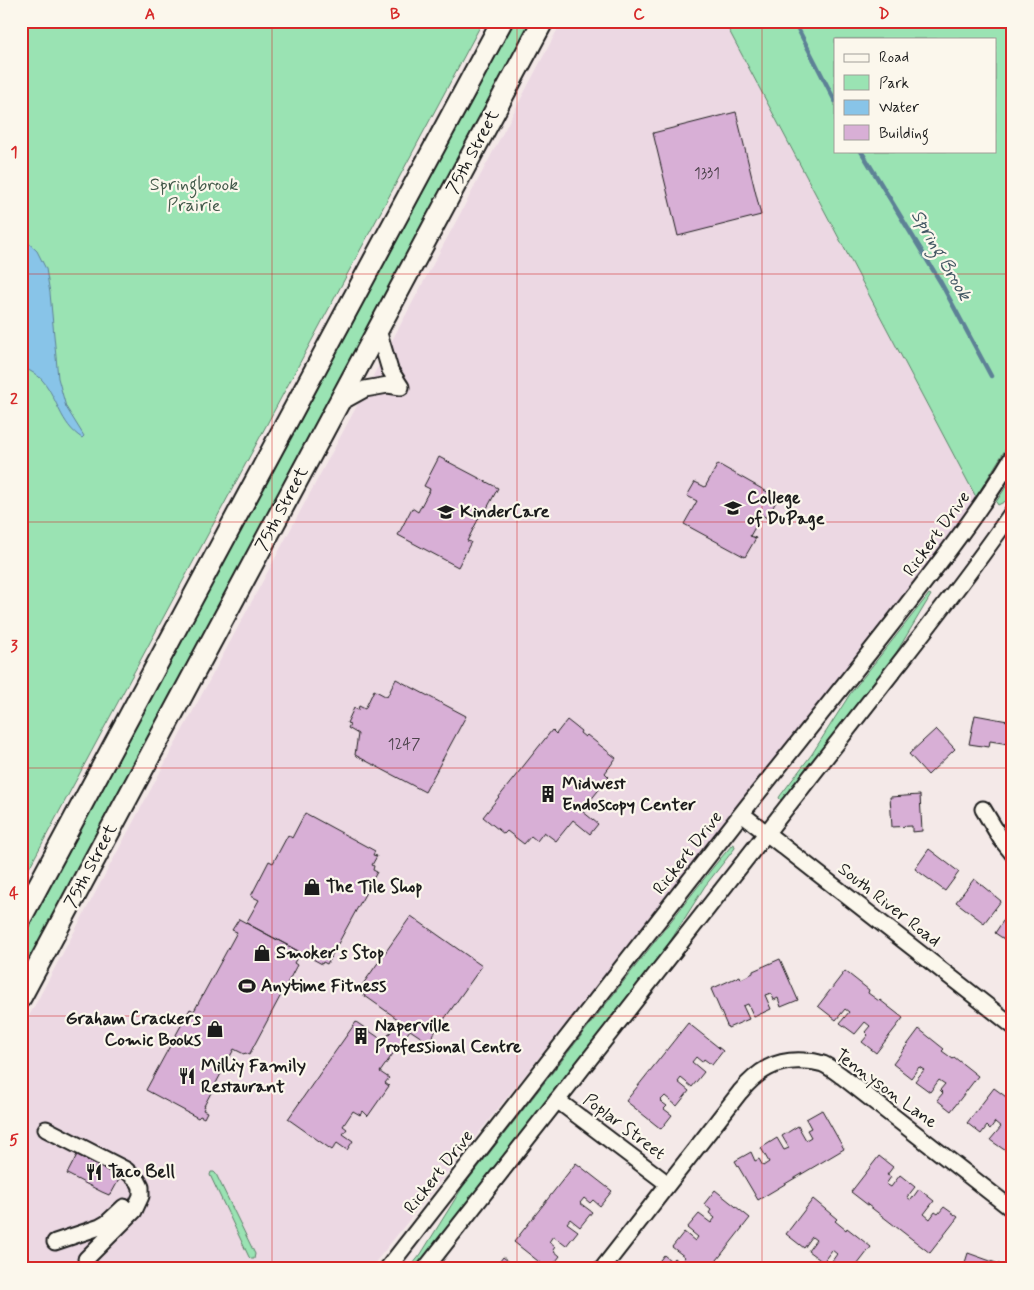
<svg xmlns="http://www.w3.org/2000/svg" width="1034" height="1290" font-family="Mynerve,sans-serif">
<style>
.built{fill:#ecd8e3}
.green{fill:#9ae3b3;stroke:#5b8068;fill-rule:evenodd}
.water{fill:#88c4e8;stroke:#5d8196}
.lines{fill:none;stroke-linecap:round;stroke-linejoin:round}
.stream{stroke:#5d8196;stroke-width:4.5}
.building{fill:#d8afd6;stroke:#1c1c1c}
.minor-casing{stroke:#1c1c1c;stroke-width:19}
.major-casing{stroke:#1c1c1c;stroke-width:24}
.minor{stroke:#fbf7ec;stroke-width:15}
.major{stroke:#fbf7ec;stroke-width:20}
.grid{fill:none;stroke:#d62828;stroke-width:1;stroke-opacity:0.55}
.labels{text-anchor:middle;dominant-baseline:central;stroke-width:4.5;stroke-linejoin:round;paint-order:stroke}
.number-label{font-size:15px;fill:#4b414a}
.street-label{font-size:18px;fill:#1c1c1c;stroke:#fbf7ec}
.park-label{font-size:18px;fill:#425849;stroke:#fbf7ec}
.poi-label{font-size:18px;font-weight:bold;fill:#1c1c1c;stroke:#fbf7ec;text-anchor:start}
.water-label{font-size:19px;font-style:italic;fill:#425763;stroke:#fbf7ec}
.neatline{fill:none;stroke:#d62828;stroke-width:2}
.grid-label{font-size:16px;text-anchor:middle;font-weight:bold;fill:#d62828}
</style>
<rect width="100%" height="100%" fill="#f4e9e8"/>
<filter id="ink" filterUnits="userSpaceOnUse"><feTurbulence type="fractalNoise" baseFrequency=".02" numOctaves="2"/><feDisplacementMap in="SourceGraphic" scale="10" xChannelSelector="R" yChannelSelector="G"/><feConvolveMatrix kernelMatrix="1 2 1 2 8 2 1 2 1" color-interpolation-filters="sRGB"/></filter>
<g filter="url(#ink)">
<!-- built -->
<path class="built" d="M 562,21 L 724,21 L 976,497 L 942,546 L 597,985 L 370,1269 L 21,1269 L 21,1031 L 460,214 Z"/>
<!-- green -->
<path class="green" d="M 21,21 L 483,21 L 21,883 Z
M 511,21 L 533,21 L 21,979 L 21,937 Z
M 724,21 L 1013,21 L 1013,437 L 976,497 ZM 835,39 L 995,39 L 995,151 L 835,151 Z
M 1013,476 L 1013,495 L 1006,501 L 998,505 L 996,502 Z
M 929,594 L 931,595 L 890,663 L 783,799 L 781,800 L 779,798 L 780,796 L 812,754 L 850,694 Z
M 734,844 L 735,848 L 705,886 L 661,956 L 415,1269 L 409,1269 L 421,1254 L 462,1188 L 714,866 L 732,845 Z
M 211,1172 L 214,1172 L 216,1174 L 255,1254 L 254,1259 L 251,1259 L 249,1257 L 210,1175 Z"/>
<!-- water -->
<path class="water" d="M 21,236 L 37,251 L 46,269 L 50,293 L 58,378 L 66,407 L 84,436 L 82,438 C 60,424 58,399 43,381 C 37,373 27,371 21,364 Z"/>
<g class="lines">
<!-- stream -->
<path class="stream" d="M 794,21 L 835,101
M 861,151 L 941,283 L 991,376"/>
</g>
<!-- building -->
<path class="building" d="M 736,112 L 761,215 L 678,236 L 653,133 Z
M 439,457 L 498,488 L 485,512 L 483,510 L 467,541 L 471,542 L 458,567 L 398,535 L 412,508 L 418,512 L 430,489 L 424,486 Z
M 718,464 L 778,498 L 767,518 L 762,515 L 750,536 L 756,538 L 745,557 L 684,524 L 697,501 L 687,496 L 695,482 L 705,487 Z
M 396,679 L 466,716 L 425,792 L 355,755 L 358,734 L 348,728 L 350,724 L 347,723 L 354,708 L 358,710 L 359,706 L 365,709 L 374,690 L 387,697 Z
M 975,715 L 1013,722 L 1009,744 L 990,741 L 989,747 L 969,744 Z
M 567,720 L 581,731 L 580,733 L 585,737 L 587,735 L 616,758 L 605,773 L 609,777 L 582,811 L 598,824 L 590,834 L 573,820 L 556,841 L 544,832 L 537,841 L 531,836 L 524,844 L 507,831 L 504,834 L 483,817 L 552,730 L 556,734 Z
M 936,729 L 955,749 L 928,775 L 909,754 Z
M 920,795 L 922,831 L 912,832 L 912,826 L 892,827 L 890,797 Z
M 305,813 L 375,851 L 373,855 L 377,856 L 372,865 L 374,866 L 373,870 L 377,872 L 327,964 L 323,962 L 322,964 L 246,923 L 259,900 L 251,896 L 269,861 L 273,863 L 288,835 L 292,838 Z
M 929,849 L 959,872 L 945,891 L 915,869 Z
M 974,879 L 1001,901 L 984,923 L 956,902 Z
M 1009,912 L 1013,915 L 1013,945 L 995,933 Z
M 411,916 L 482,966 L 428,1042 L 410,1030 L 380,1072 L 389,1078 L 385,1083 L 389,1086 L 368,1116 L 363,1111 L 360,1115 L 353,1111 L 343,1126 L 347,1129 L 343,1134 L 353,1141 L 347,1150 L 337,1143 L 332,1150 L 288,1119 L 356,1022 L 384,1041 L 399,1020 L 358,991 Z
M 239,919 L 300,952 L 294,963 L 297,965 L 249,1055 L 245,1053 L 244,1054 L 234,1049 L 204,1106 L 205,1106 L 203,1110 L 207,1112 L 204,1118 L 200,1116 L 198,1118 L 146,1090 L 190,1009 L 194,1011 L 231,943 L 237,932 L 232,930 Z
M 780,959 L 798,1000 L 781,1007 L 778,998 L 774,1000 L 771,993 L 765,995 L 771,1009 L 754,1017 L 748,1004 L 743,1006 L 749,1019 L 728,1028 L 711,989 L 740,976 L 741,979 L 753,973 L 753,971 Z
M 845,971 L 869,990 L 868,993 L 879,1001 L 880,1000 L 903,1018 L 876,1053 L 862,1042 L 868,1035 L 865,1032 L 870,1026 L 865,1022 L 855,1034 L 840,1023 L 849,1012 L 845,1009 L 836,1020 L 818,1006 Z
M 688,1023 L 723,1051 L 712,1065 L 704,1059 L 702,1062 L 696,1057 L 692,1062 L 704,1072 L 692,1087 L 681,1078 L 678,1082 L 689,1091 L 677,1106 L 665,1096 L 660,1101 L 667,1106 L 664,1109 L 672,1115 L 661,1129 L 626,1101 Z
M 919,1029 L 944,1049 L 942,1051 L 953,1059 L 954,1057 L 978,1076 L 951,1111 L 937,1100 L 943,1093 L 940,1090 L 945,1084 L 939,1080 L 930,1092 L 915,1081 L 924,1070 L 919,1067 L 911,1078 L 893,1064 Z
M 994,1088 L 1013,1102 L 1013,1142 L 1006,1151 L 990,1140 L 1001,1127 L 995,1122 L 990,1129 L 987,1126 L 981,1134 L 967,1123 Z
M 822,1110 L 844,1149 L 758,1200 L 735,1161 L 751,1152 L 755,1161 L 759,1159 L 763,1166 L 769,1162 L 761,1148 L 777,1138 L 784,1150 L 789,1148 L 782,1136 L 798,1126 L 806,1140 L 811,1137 L 807,1130 L 811,1128 L 806,1119 Z
M 80,1149 L 122,1174 L 111,1194 L 109,1194 L 109,1195 L 102,1192 L 67,1174 Z
M 879,1156 L 893,1167 L 887,1175 L 891,1177 L 886,1184 L 891,1187 L 900,1175 L 915,1187 L 907,1197 L 911,1200 L 919,1189 L 934,1201 L 924,1214 L 930,1219 L 935,1212 L 938,1214 L 944,1207 L 958,1217 L 930,1253 L 851,1192 Z
M 576,1163 L 612,1191 L 600,1206 L 593,1200 L 590,1203 L 584,1198 L 580,1203 L 592,1212 L 580,1227 L 570,1219 L 567,1223 L 578,1231 L 566,1246 L 553,1236 L 549,1242 L 555,1247 L 553,1250 L 560,1256 L 550,1269 L 548,1269 L 514,1242 Z
M 715,1190 L 750,1218 L 710,1269 L 653,1269 L 664,1255 L 671,1261 L 674,1258 L 680,1263 L 685,1257 L 672,1247 L 684,1232 L 695,1241 L 698,1237 L 687,1228 L 699,1214 L 711,1223 L 715,1218 L 709,1213 L 711,1210 L 704,1204 Z
M 813,1199 L 837,1219 L 835,1221 L 846,1230 L 847,1228 L 871,1247 L 854,1269 L 831,1269 L 836,1263 L 832,1261 L 837,1254 L 832,1250 L 823,1262 L 808,1251 L 816,1240 L 812,1237 L 804,1248 L 786,1234 Z
M 968,1253 L 1010,1268 L 1010,1269 L 963,1269 Z
M 25,1257 L 47,1269 L 21,1269 L 21,1263 Z
M 503,1257 L 518,1269 L 494,1269 Z"/>
<g class="lines">
<!-- minor casing -->
<g class="minor-casing">
<path id="minor" d="M 378,330 L 390,370 L 401,387
M 338,404 L 365,389 L 388,385 L 401,387
M 983,809 L 1001,839 L 1013,854
M 742,814 L 1013,1026
M 557,1100 L 668,1184
M 46,1129 L 126,1170 L 138,1181 L 141,1187 L 141,1196 L 134,1211 L 86,1259
M 55,1242 L 100,1227 L 107,1223 L 124,1207
M 387,1269 C 506,1117 623,964 742,813 C 795,746 849,679 902,611 C 941,561 980,511 1013,456
M 425,1269 L 898,665 C 937,615 977,564 1013,511
M 602,1269 L 740,1092 C 758,1071 775,1059 804,1061 C 810,1061 817,1062 823,1064 C 830,1067 836,1072 843,1077 L 1013,1210"/>
</g>
<!-- major casing -->
<g class="major-casing">
<path id="major" d="M 21,918 L 502,21
M 21,997 L 543,21"/>
</g>
<!-- minor -->
<use href="#minor" class="minor"/>
<!-- major -->
<use href="#major" class="major"/>
</g>
</g>
<!-- grid -->
<path class="grid" d="M 272,21 L 272,1269M 517,21 L 517,1269M 762,21 L 762,1269M 21,274 L 1013,274M 21,522 L 1013,522M 21,768 L 1013,768M 21,1016 L 1013,1016"/>
<!-- icons -->
<defs>
<g id="university-bare" transform="scale(1.35)"><path d="M0-5L7-2L0 1L-7-2ZM-4 1L0 2.5L4 1V4Q0 6-4 4Z" fill="#1c1c1c" stroke="#fbf7ec" stroke-width="2.5" paint-order="stroke"/></g>
<g id="school-bare" transform="scale(1.35)"><path d="M0-5L7-2L0 1L-7-2ZM-4 1L0 2.5L4 1V4Q0 6-4 4Z" fill="#1c1c1c" stroke="#fbf7ec" stroke-width="2.5" paint-order="stroke"/></g>
<g id="building-bare" transform="scale(1.35)"><path d="M-4-6H4V6H1V3H-1V6H-4ZM-2.5-4.3h1.7v1.8h-1.7ZM.8-4.3h1.7v1.8H.8ZM-2.5-1h1.7V.8h-1.7ZM.8-1h1.7V.8H.8Z" fill="#1c1c1c" stroke="#fbf7ec" stroke-width="2.5" paint-order="stroke"/></g>
<g id="shop-bare" transform="scale(1.35)"><path d="M-5-2.5h2.3a2.7 3.5 0 0 1 5.4 0H5L5.5 6h-11ZM-1.5-2.5h3a1.5 2.3 0 0 0-3 0Z" fill="#1c1c1c" stroke="#fbf7ec" stroke-width="2.5" paint-order="stroke"/></g>
<g id="stadium-bare" transform="scale(1.35)"><path d="M0-5a6.5 5 0 1 0 0 10a6.5 5 0 1 0 0-10ZM-3.5-1.8h7v3.6h-7Z" fill="#1c1c1c" stroke="#fbf7ec" stroke-width="2.5" paint-order="stroke"/></g>
<g id="restaurant-bare" transform="scale(1.35)"><path d="M-5-6h1v4h1v-4h1v4h1v-4h1v5L-1.5 .5V6h-2V.5L-5-1ZM5-6V6H3V1.5H1.5Q1.5-4 5-6Z" fill="#1c1c1c" stroke="#fbf7ec" stroke-width="2.5" paint-order="stroke"/></g>
</defs>
<g fill-rule="evenodd">
<use href="#university-bare" x="733" y="508"/>
<use href="#school-bare" x="446" y="512"/>
<use href="#building-bare" x="548" y="794"/>
<use href="#shop-bare" x="312" y="887"/>
<use href="#shop-bare" x="262" y="953"/>
<use href="#stadium-bare" x="247" y="986"/>
<use href="#shop-bare" x="215" y="1029"/>
<use href="#building-bare" x="361" y="1036"/>
<use href="#restaurant-bare" x="187" y="1076"/>
<use href="#restaurant-bare" x="94" y="1172"/>
</g>
<g class="labels">
<!-- number labels -->
<g class="number-label">
<text x="707" y="174">1331</text>
<text x="404" y="745">1247</text>
</g>
<!-- street labels -->
<g class="street-label">
<text transform="translate(473 152) rotate(-62)">75th Street</text>
<text transform="translate(282 509) rotate(-62)">75th Street</text>
<text transform="translate(937 534) rotate(-54)">Rickert Drive</text>
<text transform="translate(688 853) rotate(-52)">Rickert Drive</text>
<text transform="translate(91 866) rotate(-62)">75th Street</text>
<text transform="translate(889 905) rotate(38)">South River Road</text>
<text transform="translate(886 1089) rotate(36)">Tennyson Lane</text>
<text transform="translate(624 1127) rotate(37)">Poplar Street</text>
<text transform="translate(439 1172) rotate(-52)">Rickert Drive</text>
</g>
<!-- park labels -->
<g class="park-label">
<text x="194" y="185">Springbrook<tspan x="194" dy="21">Prairie</tspan></text>
</g>
<!-- poi labels -->
<g class="poi-label">
<text x="747" y="498">College<tspan x="747" dy="21">of DuPage</tspan></text>
<text x="460" y="512">KinderCare</text>
<text x="562" y="784">Midwest<tspan x="562" dy="21">Endoscopy Center</tspan></text>
<text x="326" y="887">The Tile Shop</text>
<text x="276" y="953">Smoker's Stop</text>
<text x="261" y="986">Anytime Fitness</text>
<text x="201" y="1019" text-anchor="end">Graham Crackers<tspan x="201" dy="21">Comic Books</tspan></text>
<text x="375" y="1026">Naperville<tspan x="375" dy="21">Professional Centre</tspan></text>
<text x="201" y="1066">Milliy Family<tspan x="201" dy="21">Restaurant</tspan></text>
<text x="108" y="1172">Taco Bell</text>
</g>
<!-- water labels -->
<g class="water-label">
<text transform="translate(941 255) rotate(60)">Spring Brook</text>
</g>
</g>
<!-- margin -->
<rect width="1034" height="1290" fill="none" stroke="#fbf7ec" stroke-width="55"/>
<!-- legend -->
<rect x="834" y="38" width="162" height="115" fill="#fbf7ec" stroke="#a29f99"/>
<rect x="844" y="54" width="25" height="8" fill="#fbf7ec" stroke="#a29f99"/>
<text x="879" y="62" font-size="15" fill="#1c1c1c">Road</text>
<rect x="844" y="75" width="25" height="15" fill="#9ae3b3" stroke="#a29f99"/>
<text x="879" y="88" font-size="15" fill="#1c1c1c">Park</text>
<rect x="844" y="100" width="25" height="15" fill="#88c4e8" stroke="#a29f99"/>
<text x="879" y="112" font-size="15" fill="#1c1c1c">Water</text>
<rect x="844" y="125" width="25" height="15" fill="#d8afd6" stroke="#a29f99"/>
<text x="879" y="138" font-size="15" fill="#1c1c1c">Building</text>
<rect x="28" y="28" width="978" height="1234" class="neatline"/>
<g class="grid-label">
<text x="150" y="19">A</text>
<text x="395" y="19">B</text>
<text x="639" y="19">C</text>
<text x="884" y="19">D</text>
<text x="14" y="157">1</text>
<text x="14" y="404">2</text>
<text x="14" y="651">3</text>
<text x="14" y="898">4</text>
<text x="14" y="1145">5</text>
</g>
</svg>
